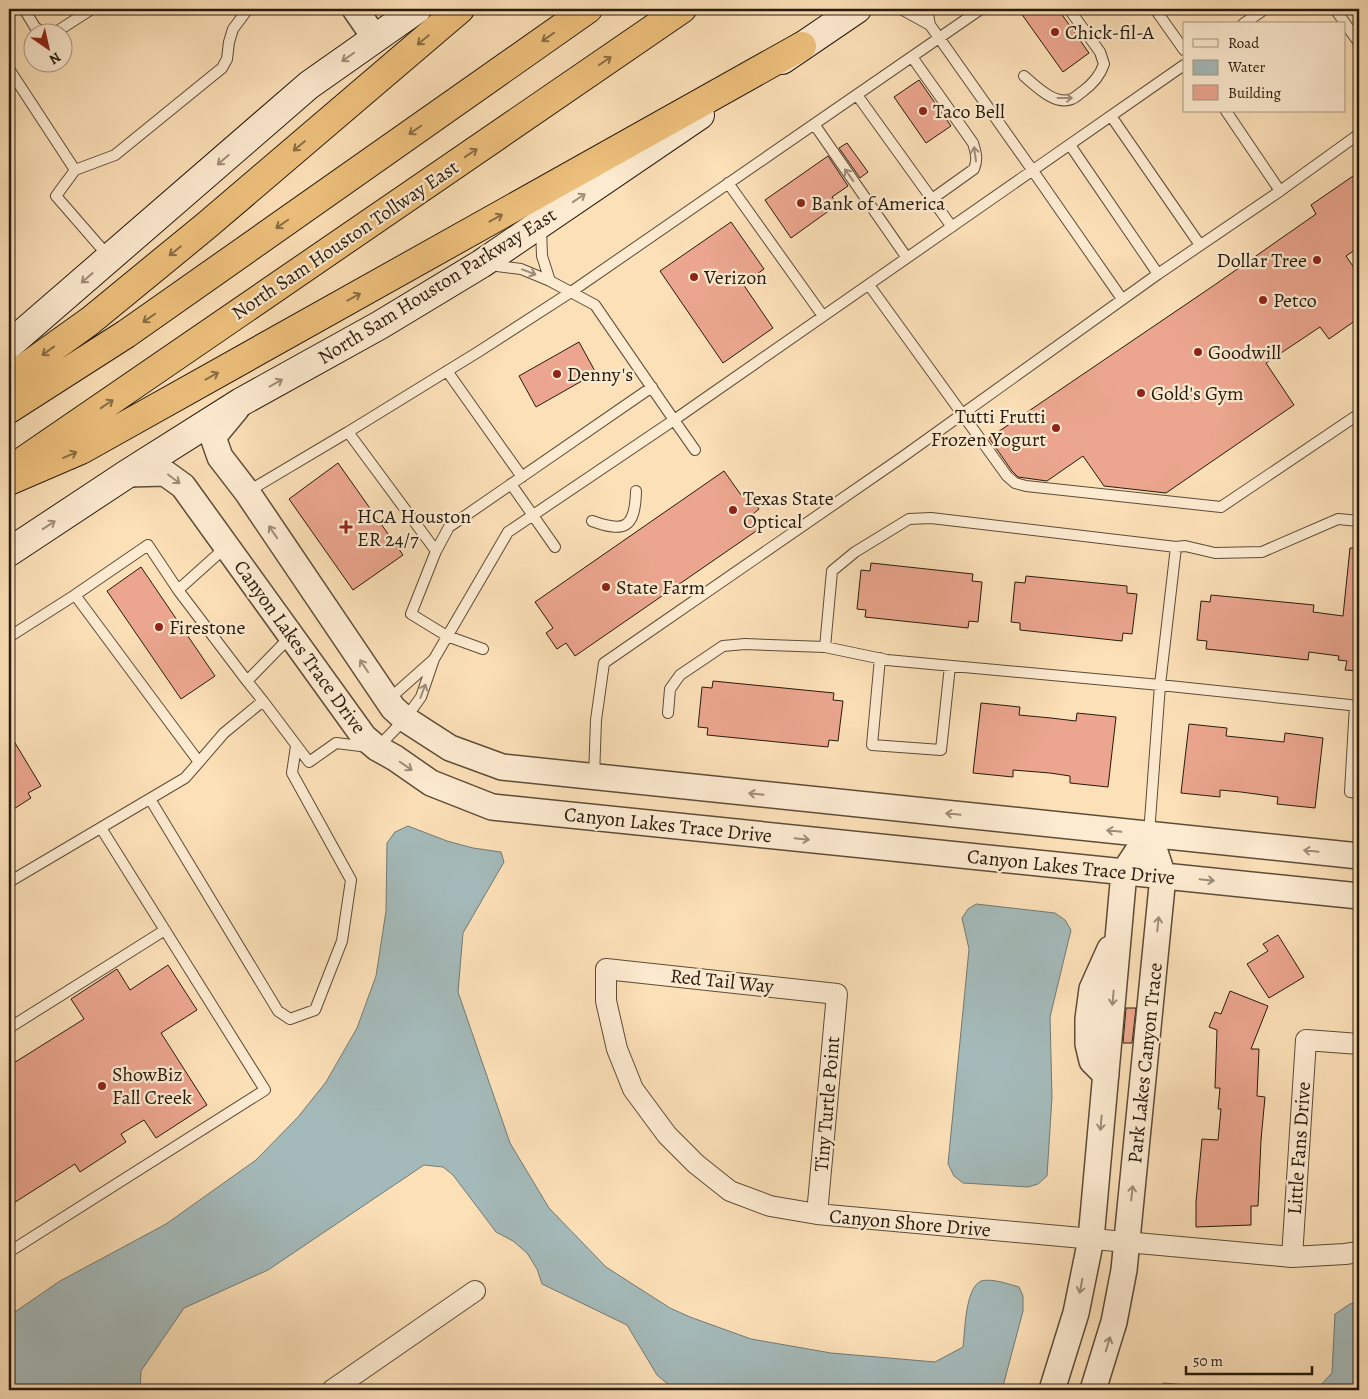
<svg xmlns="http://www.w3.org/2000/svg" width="1368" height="1399" font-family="Alegreya,serif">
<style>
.water{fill:#a4baba;stroke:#727a74}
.building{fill:#eca68f;stroke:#271a0c}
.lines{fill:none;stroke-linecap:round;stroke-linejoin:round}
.service-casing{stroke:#5c4c37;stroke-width:12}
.minor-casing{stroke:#5c4c37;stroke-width:22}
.tertiary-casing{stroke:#5c4c37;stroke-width:28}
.secondary-casing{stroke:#271a0c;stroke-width:30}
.motorway-casing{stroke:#271a0c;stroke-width:30}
.service{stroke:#fdebd1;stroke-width:10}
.minor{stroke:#fdebd1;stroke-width:20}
.tertiary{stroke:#fdebd1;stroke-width:25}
.secondary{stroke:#fdebd1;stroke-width:28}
.motorway{stroke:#eec07c;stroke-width:28}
.oneway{stroke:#8a6d44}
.oneway2{stroke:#9d8d78}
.poi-dot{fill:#8f2418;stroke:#fdebd1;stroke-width:2}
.labels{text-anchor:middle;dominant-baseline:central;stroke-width:4.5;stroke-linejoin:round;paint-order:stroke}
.poi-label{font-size:20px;fill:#271a0c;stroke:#fdebd1;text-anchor:start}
.street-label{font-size:20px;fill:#271a0c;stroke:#fdebd1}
</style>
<rect width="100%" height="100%" fill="#fce0b8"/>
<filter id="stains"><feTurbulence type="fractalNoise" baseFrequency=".004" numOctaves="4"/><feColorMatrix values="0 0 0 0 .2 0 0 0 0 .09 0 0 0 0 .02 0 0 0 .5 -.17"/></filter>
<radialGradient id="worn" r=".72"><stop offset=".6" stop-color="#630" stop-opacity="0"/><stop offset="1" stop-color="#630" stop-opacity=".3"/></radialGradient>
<!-- water -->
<path class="water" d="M 408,826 L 447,841 L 473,848 L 501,852 L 504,862 L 463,933 L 458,992 L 510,1143 L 549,1208 L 606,1267 L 670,1308 L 690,1317 L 751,1339 L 831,1353 L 935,1362 L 963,1347 C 965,1332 965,1288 981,1281 C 991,1278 1009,1284 1019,1287 L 1023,1296 L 1023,1311 L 1002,1390 L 675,1390 L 657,1375 L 627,1325 L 542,1284 L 537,1269 L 527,1253 L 513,1241 L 496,1232 L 453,1175 L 443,1167 L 424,1165 L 268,1270 L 184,1308 L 141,1371 L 140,1390 L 9,1390 L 9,1316 L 60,1281 L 166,1224 L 256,1160 L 298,1117 L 326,1082 L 357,1028 L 376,976 L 386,911 L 387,843 L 395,832 Z
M 976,904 L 1055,913 L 1065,920 L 1071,930 L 1050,1017 L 1052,1097 L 1047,1176 L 1038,1184 L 1028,1187 L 963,1183 L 954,1176 L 948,1164 L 969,949 L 962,918 L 968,909 Z
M 1359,1302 L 1359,1390 L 1316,1390 L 1332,1373 L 1335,1314 L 1350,1304 Z
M 1163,1383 L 1250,1390 L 1157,1390 Z"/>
<!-- building -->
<path class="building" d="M 1018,9 L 1058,9 L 1089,53 L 1063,72 Z
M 919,80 L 951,126 L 926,143 L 894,97 Z
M 847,143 L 868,172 L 860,178 L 839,148 Z
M 828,156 L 848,186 L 832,197 L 837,205 L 791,238 L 765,200 Z
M 1359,172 L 1359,247 L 1346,256 L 1359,275 L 1359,318 L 1329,339 L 1320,327 L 1266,363 L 1294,405 L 1166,493 L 1104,486 L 1083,456 L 1047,481 L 1018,477 L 1012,471 L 989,438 L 1213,286 L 1316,214 L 1311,205 Z
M 731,222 L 764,269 L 743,284 L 773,328 L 723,363 L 660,271 Z
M 579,342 L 596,373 L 536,407 L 519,376 Z
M 338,463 L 403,555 L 353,590 L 289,499 Z
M 724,471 L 741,495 L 747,491 L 759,509 L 753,514 L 762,527 L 575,656 L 566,643 L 557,649 L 546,633 L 553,628 L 535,602 Z
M 1350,548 L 1359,548 L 1359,671 L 1345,670 L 1347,661 L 1338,660 L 1339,656 L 1309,652 L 1308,660 L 1236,652 L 1206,649 L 1207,641 L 1197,640 L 1201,601 L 1210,602 L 1211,595 L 1314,605 L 1313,612 L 1343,616 Z
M 871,563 L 973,574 L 972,581 L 982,582 L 978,622 L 969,621 L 968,628 L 865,617 L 866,610 L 857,609 L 861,570 L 870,571 Z
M 141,567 L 215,676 L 181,699 L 107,591 Z
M 1026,576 L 1127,586 L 1127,593 L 1137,594 L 1132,634 L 1123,633 L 1122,641 L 1020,630 L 1020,623 L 1011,622 L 1015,582 L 1025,583 Z
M 713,681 L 834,693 L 833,700 L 843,701 L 838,741 L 829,740 L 828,747 L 707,735 L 708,728 L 698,727 L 702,687 L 712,688 Z
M 981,703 L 1020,707 L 1019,715 L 1051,718 L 1076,721 L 1077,713 L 1116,717 L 1108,787 L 1070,783 L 1070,776 L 1050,773 L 1013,770 L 1013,777 L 973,773 Z
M 1189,724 L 1227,728 L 1226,736 L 1284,742 L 1285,733 L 1323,738 L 1315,808 L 1277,804 L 1278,797 L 1241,792 L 1220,790 L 1220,797 L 1181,793 Z
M 9,733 L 41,786 L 28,793 L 31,798 L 9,812 Z
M 1278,935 L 1304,977 L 1269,998 L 1247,964 L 1268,951 L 1263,944 Z
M 168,965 L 197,1010 L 161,1033 L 207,1105 L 156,1138 L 144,1120 L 121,1134 L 126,1142 L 80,1172 L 75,1164 L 9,1206 L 9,1066 L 84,1019 L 71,999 L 117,969 L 130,990 Z
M 1230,991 L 1268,1006 L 1251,1049 L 1259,1049 L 1257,1096 L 1265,1097 L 1261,1140 L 1258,1206 L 1251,1206 L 1251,1225 L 1196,1227 L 1196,1202 L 1202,1139 L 1218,1140 L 1221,1109 L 1218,1109 L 1220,1088 L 1215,1088 L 1217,1030 L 1209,1027 L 1215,1012 L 1221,1014 Z
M 1126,1008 L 1136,1008 L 1132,1043 L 1123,1043 Z"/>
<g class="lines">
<!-- service casing -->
<g class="service-casing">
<path id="service" d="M 24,9 L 35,27 L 42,32
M 901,9 L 930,25 L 1033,171 L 1122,299
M 927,9 L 930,25
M 1155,9 L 1184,50
M 1335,9 L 1359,43
M 1243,24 L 1265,9
M 56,32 L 92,9
M 912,57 L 973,143 C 976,153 978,159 974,169 L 932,199
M 9,69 L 75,170 L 56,196 L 109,257
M 1024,76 C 1036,86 1055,106 1072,99 C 1076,97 1079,94 1082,92 C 1093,84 1100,76 1104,64 L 1100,52 L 1069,9
M 857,95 L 952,227
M 1226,111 L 1280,191
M 1111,116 L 1200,245
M 814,124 L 907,258
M 1070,145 L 1158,274
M 75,170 L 115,155 L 222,68 L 227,59 L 229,42 L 233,29 L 248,9
M 728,183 L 823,316
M 489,265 L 521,269 L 550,281 L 542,256 L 541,228
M 869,285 L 1007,476 L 1015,483 L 1026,486 L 1221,507 L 1359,414
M 447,371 L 522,477
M 348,432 L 478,352 L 571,292 L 981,9
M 695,450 L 674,420 L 1184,65
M 511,484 L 555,547
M 247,492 L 348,432 L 436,551 L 411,614 L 447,636 L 483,649
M 592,521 C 625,533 635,528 636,491
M 227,546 L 178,590 L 247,681
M 436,551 L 449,527 L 652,387
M 75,595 L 148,545 L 178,590
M 9,637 L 75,595 L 199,762 L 185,778 L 9,882
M 825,647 L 832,571 L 855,552 L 909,519 L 931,518 L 1176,547 L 1185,546 L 1215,553 L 1262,552 L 1338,519 L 1359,521
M 880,658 L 872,745 L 941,750 L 950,666
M 388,700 L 433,660
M 263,701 L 247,681 L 291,636
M 1355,705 L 1350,792 L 1359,793
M 668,713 L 670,689 L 680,675 L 723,646 L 745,644 L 825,647 L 887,660 L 1160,685 L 1359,706
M 199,762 L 224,733 L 263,701 L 309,762 L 336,743 L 377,748 L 405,719 L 421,697 L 434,659 L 508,532 L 674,420 L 595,305 L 550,281
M 594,777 L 596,720 L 604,663 L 901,458 L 1158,274 L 1280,191 L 1359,134
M 150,799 L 278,1011 L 290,1019 L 315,1010 L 342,941 L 351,880 L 292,773 L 296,746
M 1149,834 L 1160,685 L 1176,547
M 9,1028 L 165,930
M 9,1252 L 265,1090 L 101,828"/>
</g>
<!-- minor casing -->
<g class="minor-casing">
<path id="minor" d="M 817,1214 L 837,994 L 606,969 L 606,1001 L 617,1049 L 633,1089 L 667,1135 L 696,1164 L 730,1191 L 770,1206 L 817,1214 L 1292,1257 L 1345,1254 L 1359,1252
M 1292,1257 L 1306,1040 L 1359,1044
M 332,1390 L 475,1291"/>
</g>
<!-- tertiary casing -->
<g class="tertiary-casing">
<path id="tertiary" d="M 355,9 L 375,38
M 237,408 L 213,437 L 220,457 L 247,492 L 393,708 L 405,719 L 450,748 L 502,767 L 1359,856
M 127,474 L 165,473 L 183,486 L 364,737 L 377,748 L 395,758 L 431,783 L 492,807 L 1359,896
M 1106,1075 L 1092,1061 L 1088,1044 L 1088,1019 L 1092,989 L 1110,949
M 1052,1390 L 1076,1313 L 1091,1239 L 1124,872 L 1149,834
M 1093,1390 L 1114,1322 L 1124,1270 L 1163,876 L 1149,834"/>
</g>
<!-- secondary casing -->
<g class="secondary-casing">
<path id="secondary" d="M 782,60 L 857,9
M 9,345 L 309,85 L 417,9
M 9,552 L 127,474 L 241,402 L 380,325 L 481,264 L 700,115"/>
</g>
<!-- motorway casing -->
<g class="motorway-casing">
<path id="motorway" d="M 9,379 L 90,321 L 207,225 L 460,9
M 9,409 L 126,334 L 588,9
M 20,463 L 682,9
M 9,481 L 81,450 L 802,46"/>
</g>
<!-- service -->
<use href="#service" class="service"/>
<!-- minor -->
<use href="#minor" class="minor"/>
<!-- tertiary -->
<use href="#tertiary" class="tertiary"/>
<!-- secondary -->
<use href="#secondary" class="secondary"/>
<!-- motorway -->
<use href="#motorway" class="motorway"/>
</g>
<!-- one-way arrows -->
<defs><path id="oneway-shaft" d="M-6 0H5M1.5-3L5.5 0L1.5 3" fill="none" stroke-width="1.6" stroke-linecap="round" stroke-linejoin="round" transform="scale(1.25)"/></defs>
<g class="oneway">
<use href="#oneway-shaft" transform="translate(548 37) rotate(145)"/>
<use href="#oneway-shaft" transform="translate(423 40) rotate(140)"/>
<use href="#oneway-shaft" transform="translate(605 61) rotate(-34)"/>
<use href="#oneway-shaft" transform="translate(415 130) rotate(145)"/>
<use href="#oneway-shaft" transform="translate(299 146) rotate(140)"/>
<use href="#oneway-shaft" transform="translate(471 153) rotate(-34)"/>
<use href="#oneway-shaft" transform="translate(496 218) rotate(-29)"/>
<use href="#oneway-shaft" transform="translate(282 224) rotate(145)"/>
<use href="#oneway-shaft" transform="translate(175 251) rotate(141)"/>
<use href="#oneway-shaft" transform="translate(354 297) rotate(-29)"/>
<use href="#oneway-shaft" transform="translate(149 318) rotate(145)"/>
<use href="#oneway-shaft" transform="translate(48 351) rotate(144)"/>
<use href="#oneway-shaft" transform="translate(212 376) rotate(-29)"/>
<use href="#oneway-shaft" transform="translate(107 404) rotate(-34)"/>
<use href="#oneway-shaft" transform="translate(70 455) rotate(-23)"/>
</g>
<g class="oneway2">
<use href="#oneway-shaft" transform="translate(348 57) rotate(145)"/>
<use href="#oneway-shaft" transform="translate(1065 98)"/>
<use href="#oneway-shaft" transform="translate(975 154) rotate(-98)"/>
<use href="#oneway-shaft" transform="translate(223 160) rotate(139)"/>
<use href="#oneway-shaft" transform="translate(849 175) rotate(-125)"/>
<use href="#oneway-shaft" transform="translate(579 198) rotate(-34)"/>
<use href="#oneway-shaft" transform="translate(529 272) rotate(21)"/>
<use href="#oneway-shaft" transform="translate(87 278) rotate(139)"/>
<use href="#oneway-shaft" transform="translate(276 383) rotate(-29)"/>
<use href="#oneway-shaft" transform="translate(174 479) rotate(37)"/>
<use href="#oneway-shaft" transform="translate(49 525) rotate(-33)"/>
<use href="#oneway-shaft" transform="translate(273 532) rotate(-124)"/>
<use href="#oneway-shaft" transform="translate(364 666) rotate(-124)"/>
<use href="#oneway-shaft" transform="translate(423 691) rotate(-69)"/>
<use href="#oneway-shaft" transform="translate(406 766) rotate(35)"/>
<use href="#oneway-shaft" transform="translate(756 794) rotate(-174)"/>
<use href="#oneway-shaft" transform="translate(953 814) rotate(-174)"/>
<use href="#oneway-shaft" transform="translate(1114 831) rotate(-174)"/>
<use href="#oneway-shaft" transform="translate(802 839) rotate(6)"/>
<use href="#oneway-shaft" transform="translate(1311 851) rotate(-174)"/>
<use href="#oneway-shaft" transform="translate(1207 880) rotate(6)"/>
<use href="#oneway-shaft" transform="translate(1158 924) rotate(-84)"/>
<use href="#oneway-shaft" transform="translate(1113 998) rotate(95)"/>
<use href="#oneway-shaft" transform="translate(1101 1123) rotate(95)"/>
<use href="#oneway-shaft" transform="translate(1132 1193) rotate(-84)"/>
<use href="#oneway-shaft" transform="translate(1081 1286) rotate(101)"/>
<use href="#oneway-shaft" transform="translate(1108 1344) rotate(-73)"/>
</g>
<!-- markers -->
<g class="poi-dot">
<circle cx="1055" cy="32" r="5"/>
<circle cx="923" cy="111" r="5"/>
<circle cx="801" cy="203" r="5"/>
<circle cx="1317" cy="260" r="5"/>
<circle cx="694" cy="277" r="5"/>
<circle cx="1263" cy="300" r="5"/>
<circle cx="1198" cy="352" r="5"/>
<circle cx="557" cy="374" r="5"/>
<circle cx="1141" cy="393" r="5"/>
<circle cx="1056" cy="428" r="5"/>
<circle cx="733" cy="510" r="5"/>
<path d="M343.5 519.5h5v5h5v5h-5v5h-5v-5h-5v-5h5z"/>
<circle cx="606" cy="587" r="5"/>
<circle cx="159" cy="627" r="5"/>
<circle cx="102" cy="1086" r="5"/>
</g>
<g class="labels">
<!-- poi labels -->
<g class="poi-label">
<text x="1065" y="32">Chick-fil-A</text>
<text x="933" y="111">Taco Bell</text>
<text x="811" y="203">Bank of America</text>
<text x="1307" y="260" text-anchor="end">Dollar Tree</text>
<text x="704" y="277">Verizon</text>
<text x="1273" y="300">Petco</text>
<text x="1208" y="352">Goodwill</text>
<text x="567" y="374">Denny's</text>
<text x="1151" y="393">Gold's Gym</text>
<text x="1046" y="416" text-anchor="end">Tutti Frutti<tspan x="1046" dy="23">Frozen Yogurt</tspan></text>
<text x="743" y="498">Texas State<tspan x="743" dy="23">Optical</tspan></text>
<text x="357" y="516">HCA Houston<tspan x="357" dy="23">ER 24/7</tspan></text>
<text x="616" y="587">State Farm</text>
<text x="169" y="627">Firestone</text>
<text x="112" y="1074">ShowBiz<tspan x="112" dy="23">Fall Creek</tspan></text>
</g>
<!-- street labels -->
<g class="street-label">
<text transform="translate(345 240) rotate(-34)">North Sam Houston Tollway East</text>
<text transform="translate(437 286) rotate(-32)">North Sam Houston Parkway East</text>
<text transform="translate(300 647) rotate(54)">Canyon Lakes Trace Drive</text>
<text transform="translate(668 825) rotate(6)">Canyon Lakes Trace Drive</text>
<text transform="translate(1071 867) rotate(6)">Canyon Lakes Trace Drive</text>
<text transform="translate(722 981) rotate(6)">Red Tail Way</text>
<text transform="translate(1145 1063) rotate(-84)">Park Lakes Canyon Trace</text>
<text transform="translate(827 1104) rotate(-85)">Tiny Turtle Point</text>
<text transform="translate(1299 1148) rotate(-86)">Little Fans Drive</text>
<text transform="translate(910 1223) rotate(5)">Canyon Shore Drive</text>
</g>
</g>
<!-- margin -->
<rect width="1368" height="1399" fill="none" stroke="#fce0b8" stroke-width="30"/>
<rect x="10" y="10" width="1348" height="1379" fill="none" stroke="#271a0c" stroke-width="2.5"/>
<rect x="15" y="15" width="1338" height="1369" fill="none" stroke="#271a0c"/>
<!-- legend -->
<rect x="1183" y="22" width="162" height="90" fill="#fdebd1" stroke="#a79782"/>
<rect x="1193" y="39" width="25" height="8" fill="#fdebd1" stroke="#a79782"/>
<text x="1228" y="48" font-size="15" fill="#271a0c">Road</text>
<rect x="1193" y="60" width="25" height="15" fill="#a4baba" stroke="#a79782"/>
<text x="1228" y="72" font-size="15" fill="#271a0c">Water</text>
<rect x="1193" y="85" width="25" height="15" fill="#eca68f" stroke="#a79782"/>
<text x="1228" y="98" font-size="15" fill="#271a0c">Building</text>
<!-- north arrow -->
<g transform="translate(48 48) rotate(146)"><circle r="24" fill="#fdebd1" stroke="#a79782"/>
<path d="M0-4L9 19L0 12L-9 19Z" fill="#8f2418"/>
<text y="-8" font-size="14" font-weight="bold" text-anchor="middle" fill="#271a0c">N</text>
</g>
<!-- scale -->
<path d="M1186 1366v8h126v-8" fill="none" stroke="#271a0c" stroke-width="2.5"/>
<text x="1193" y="1366" font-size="15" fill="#271a0c" stroke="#fdebd1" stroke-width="4" paint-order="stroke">50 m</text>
<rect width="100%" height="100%" filter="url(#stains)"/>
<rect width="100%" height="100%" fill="url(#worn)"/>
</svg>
